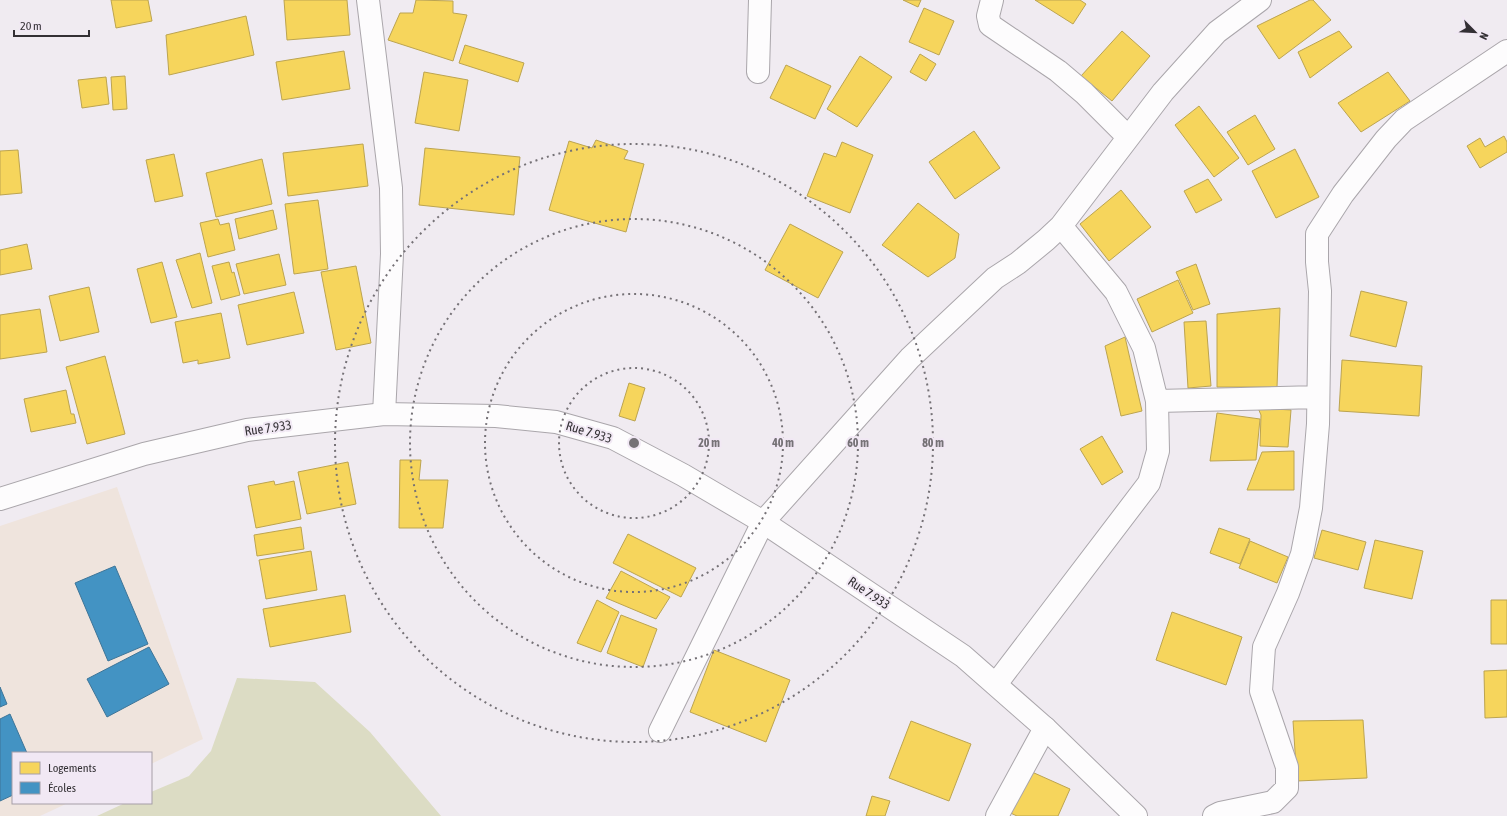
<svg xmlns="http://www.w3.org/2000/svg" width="1507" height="816" font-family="'Asap Condensed',sans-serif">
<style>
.education{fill:#efe4dd}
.green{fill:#dcdcc4}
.homes{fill:#f6d55c;stroke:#bca450}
.schools{fill:#4393c3;stroke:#3e7598}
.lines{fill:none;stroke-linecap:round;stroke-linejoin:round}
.street-casing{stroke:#aaa6ab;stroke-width:24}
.secondary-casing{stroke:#aaa6ab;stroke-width:24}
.street{stroke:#fdfcfd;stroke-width:22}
.secondary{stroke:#fdfcfd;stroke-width:22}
.ring{fill:none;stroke:#757176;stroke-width:2;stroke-dasharray:2 4}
.labels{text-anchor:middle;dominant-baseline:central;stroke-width:4;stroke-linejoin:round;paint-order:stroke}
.street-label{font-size:13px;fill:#333034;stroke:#f1e8f4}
.centre{fill:#757176;stroke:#f1e8f4;stroke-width:2}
.ring-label{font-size:12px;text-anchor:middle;font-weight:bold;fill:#757176;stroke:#f1e8f4;stroke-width:4;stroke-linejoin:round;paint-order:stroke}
</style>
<rect width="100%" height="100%" fill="#f0ebf1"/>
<!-- education -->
<path class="education" d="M 117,487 L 203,739 L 151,764 L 151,753 L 13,753 L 13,803 L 68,803 L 40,816 L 0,816 L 0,526 Z"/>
<!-- green -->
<path class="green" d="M 237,678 L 315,682 L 370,732 L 441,816 L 97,816 L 125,803 L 151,803 L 151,792 L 189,776 L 211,751 Z"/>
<!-- homes -->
<path class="homes" d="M 111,0 L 148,0 L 152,21 L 116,28 Z
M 284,0 L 347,0 L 350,35 L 287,40 Z
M 416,0 L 453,1 L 453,13 L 467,15 L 453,61 L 388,40 L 400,13 L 413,13 Z
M 903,0 L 921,0 L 918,7 Z
M 1035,0 L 1080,0 L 1086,4 L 1073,24 Z
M 1310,0 L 1313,0 L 1331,20 L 1279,59 L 1257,26 Z
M 924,8 L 954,21 L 939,55 L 909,42 Z
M 246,16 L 254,55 L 169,75 L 166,35 Z
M 1122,31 L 1150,56 L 1112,101 L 1081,76 Z
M 1339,31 L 1352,47 L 1310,78 L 1298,52 Z
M 465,45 L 524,63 L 518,82 L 459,63 Z
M 344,51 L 350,89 L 282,100 L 276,62 Z
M 920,54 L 936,64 L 926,81 L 910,72 Z
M 860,56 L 892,77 L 857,127 L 827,109 Z
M 786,65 L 831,86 L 815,119 L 770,98 Z
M 424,72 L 468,80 L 459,131 L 415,123 Z
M 1388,72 L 1410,101 L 1361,132 L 1338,103 Z
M 125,76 L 127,109 L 113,110 L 111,77 Z
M 106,77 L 109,104 L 82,108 L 78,80 Z
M 1199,106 L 1239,158 L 1214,177 L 1175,125 Z
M 1255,115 L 1275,149 L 1248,165 L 1227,132 Z
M 974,131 L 1000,168 L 955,199 L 929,162 Z
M 1504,136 L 1507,142 L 1507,152 L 1480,168 L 1467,146 L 1480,138 L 1485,147 Z
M 596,140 L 628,151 L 624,159 L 644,164 L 626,232 L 549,210 L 569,141 L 592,148 Z
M 842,142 L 873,155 L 850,213 L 807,196 L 824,153 L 836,157 Z
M 363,144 L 368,186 L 288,196 L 283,153 Z
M 425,148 L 520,157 L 514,215 L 419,205 Z
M 1295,149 L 1319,197 L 1276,218 L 1252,171 Z
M 18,150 L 22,193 L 0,195 L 0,151 Z
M 174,154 L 183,196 L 155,202 L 146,160 Z
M 262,159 L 272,204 L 216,217 L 206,173 Z
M 1208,179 L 1222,200 L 1196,213 L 1184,191 Z
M 1121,190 L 1151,227 L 1109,261 L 1080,224 Z
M 318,200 L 328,269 L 294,274 L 285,204 Z
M 918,203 L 959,234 L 955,258 L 928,277 L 882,245 Z
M 273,210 L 277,229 L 239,239 L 235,219 Z
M 218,219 L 220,225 L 229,223 L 235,250 L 208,257 L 200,223 Z
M 790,224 L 843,252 L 818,298 L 765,270 Z
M 27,244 L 32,269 L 0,275 L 0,250 Z
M 200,253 L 212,303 L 192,308 L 176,260 Z
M 279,254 L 286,285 L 244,294 L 236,264 Z
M 162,262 L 177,317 L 151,323 L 137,269 Z
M 229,262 L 232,273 L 234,272 L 240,295 L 221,300 L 212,266 Z
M 1196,264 L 1210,304 L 1193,310 L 1176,272 Z
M 356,266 L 371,343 L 336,350 L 321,272 Z
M 1178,280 L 1193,313 L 1152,332 L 1137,299 Z
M 89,287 L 99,332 L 60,341 L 49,296 Z
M 1361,291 L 1407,302 L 1396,347 L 1350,336 Z
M 294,292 L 304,333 L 247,345 L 238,305 Z
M 1280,308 L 1277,387 L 1217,387 L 1217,314 Z
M 40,309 L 47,352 L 0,359 L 0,315 Z
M 221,313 L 230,358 L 198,364 L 198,360 L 183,363 L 175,322 Z
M 1206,321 L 1211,386 L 1188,388 L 1184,322 Z
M 1125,337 L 1142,411 L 1121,416 L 1105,346 Z
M 105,356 L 125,434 L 87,444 L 66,367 Z
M 1342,360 L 1422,366 L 1419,416 L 1339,411 Z
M 629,383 L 645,388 L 635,421 L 619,416 Z
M 66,390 L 71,414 L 74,414 L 76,423 L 31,432 L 24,399 Z
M 1258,408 L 1291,410 L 1288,447 L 1260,446 L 1261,415 Z
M 1217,413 L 1260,419 L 1256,460 L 1210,461 Z
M 1102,436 L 1123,472 L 1102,485 L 1080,449 Z
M 1294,451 L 1294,490 L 1247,490 L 1262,452 Z
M 400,460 L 421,460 L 419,480 L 448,480 L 443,528 L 399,528 Z
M 348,462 L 356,504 L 307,514 L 298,472 Z
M 274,481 L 275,485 L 294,481 L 301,519 L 256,528 L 248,486 Z
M 301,527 L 304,549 L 257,556 L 254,535 Z
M 1219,528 L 1250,539 L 1240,564 L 1210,553 Z
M 1322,530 L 1366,542 L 1358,570 L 1314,558 Z
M 628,534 L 696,568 L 681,597 L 613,563 Z
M 1375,540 L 1423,551 L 1412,599 L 1364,588 Z
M 1250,541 L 1288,557 L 1277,583 L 1239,568 Z
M 311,551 L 317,590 L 266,599 L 259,560 Z
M 621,571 L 670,597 L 656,619 L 606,598 Z
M 345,595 L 351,632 L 270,647 L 263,609 Z
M 597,600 L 619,612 L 601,652 L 577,643 Z
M 1491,600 L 1507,600 L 1507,644 L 1491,644 Z
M 1172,612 L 1242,637 L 1226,685 L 1156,660 Z
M 621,615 L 657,629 L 643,667 L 607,653 Z
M 714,650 L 790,680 L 766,742 L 690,712 Z
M 1507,670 L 1507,717 L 1485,718 L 1484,671 Z
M 1363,720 L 1367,778 L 1297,781 L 1293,721 Z
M 911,721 L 971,744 L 949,801 L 889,778 Z
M 1023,768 L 1070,789 L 1058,816 L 1017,816 L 1004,810 Z
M 872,796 L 890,801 L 885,816 L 866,816 Z"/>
<!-- schools -->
<path class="schools" d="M 115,566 L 148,644 L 108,661 L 75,583 Z
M 149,647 L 169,684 L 107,717 L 87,679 Z
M 0,687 L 7,704 L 0,707 Z
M 10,714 L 27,753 L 13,753 L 13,795 L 0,801 L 0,719 Z"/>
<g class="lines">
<!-- street casing -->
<g class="street-casing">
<path id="street" d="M 368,0 L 391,188 L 392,254 L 384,414
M 992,0 L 988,16 L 990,25 L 1058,71 L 1084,93 L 1128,137
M 758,72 L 760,0
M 1157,401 L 1318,397
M 996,684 L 1149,483 L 1158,451 L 1157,401 L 1144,348 L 1116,292 L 1061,226
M 660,731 L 763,522 L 910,358 L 995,278 L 1018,263 L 1046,240 L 1061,226 L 1163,92 L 1217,32 L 1260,0
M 997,816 L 1045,728
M 1214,816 L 1220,813 L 1273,802 L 1287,788 L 1287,767 L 1261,691 L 1264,647 L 1288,593 L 1302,554 L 1311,508 L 1318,424 L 1320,291 L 1317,262 L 1317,234 L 1343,194 L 1386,139 L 1404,120 L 1507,51"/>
</g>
<!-- secondary casing -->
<g class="secondary-casing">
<path id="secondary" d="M 0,499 L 144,454 L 247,430 L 384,414 L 496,416 L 556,422 L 613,438 L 683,475 L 763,522 L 963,656 L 1045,728 L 1136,816"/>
</g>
<!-- street -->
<use href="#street" class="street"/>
<!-- secondary -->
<use href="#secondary" class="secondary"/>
</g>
<!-- distance rings -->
<g class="ring">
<circle cx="634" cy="443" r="75"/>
<circle cx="634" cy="443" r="149"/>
<circle cx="634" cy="443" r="224"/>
<circle cx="634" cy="443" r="299"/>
</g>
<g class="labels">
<!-- street labels -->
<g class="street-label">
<text transform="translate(268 428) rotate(-8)">Rue 7.933</text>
<text transform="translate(589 432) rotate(17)">Rue 7.933</text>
<text transform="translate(869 593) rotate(34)">Rue 7.933</text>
</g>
</g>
<circle cx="634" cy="443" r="6" class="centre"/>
<g class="ring-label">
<text x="709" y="447">20 m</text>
<text x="783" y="447">40 m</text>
<text x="858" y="447">60 m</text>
<text x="933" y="447">80 m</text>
</g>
<!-- legend -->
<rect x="12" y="752" width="140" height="52" fill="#f1e8f4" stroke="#a59ea7"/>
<rect x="20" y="762" width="20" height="12" fill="#f6d55c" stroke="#a59ea7"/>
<text x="48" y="772" font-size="12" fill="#333034">Logements</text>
<rect x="20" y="782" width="20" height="12" fill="#4393c3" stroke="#a59ea7"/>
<text x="48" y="792" font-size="12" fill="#333034">Écoles</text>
<!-- north arrow -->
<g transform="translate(1475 32) rotate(114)" stroke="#f1e8f4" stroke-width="3" paint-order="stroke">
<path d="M0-3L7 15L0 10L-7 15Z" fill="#333034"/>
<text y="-6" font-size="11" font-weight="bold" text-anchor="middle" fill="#333034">N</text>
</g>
<!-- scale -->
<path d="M14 30v6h75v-6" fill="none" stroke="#333034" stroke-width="2"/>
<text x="20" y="30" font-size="12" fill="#333034" stroke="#f1e8f4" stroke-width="3" paint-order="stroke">20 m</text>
</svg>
